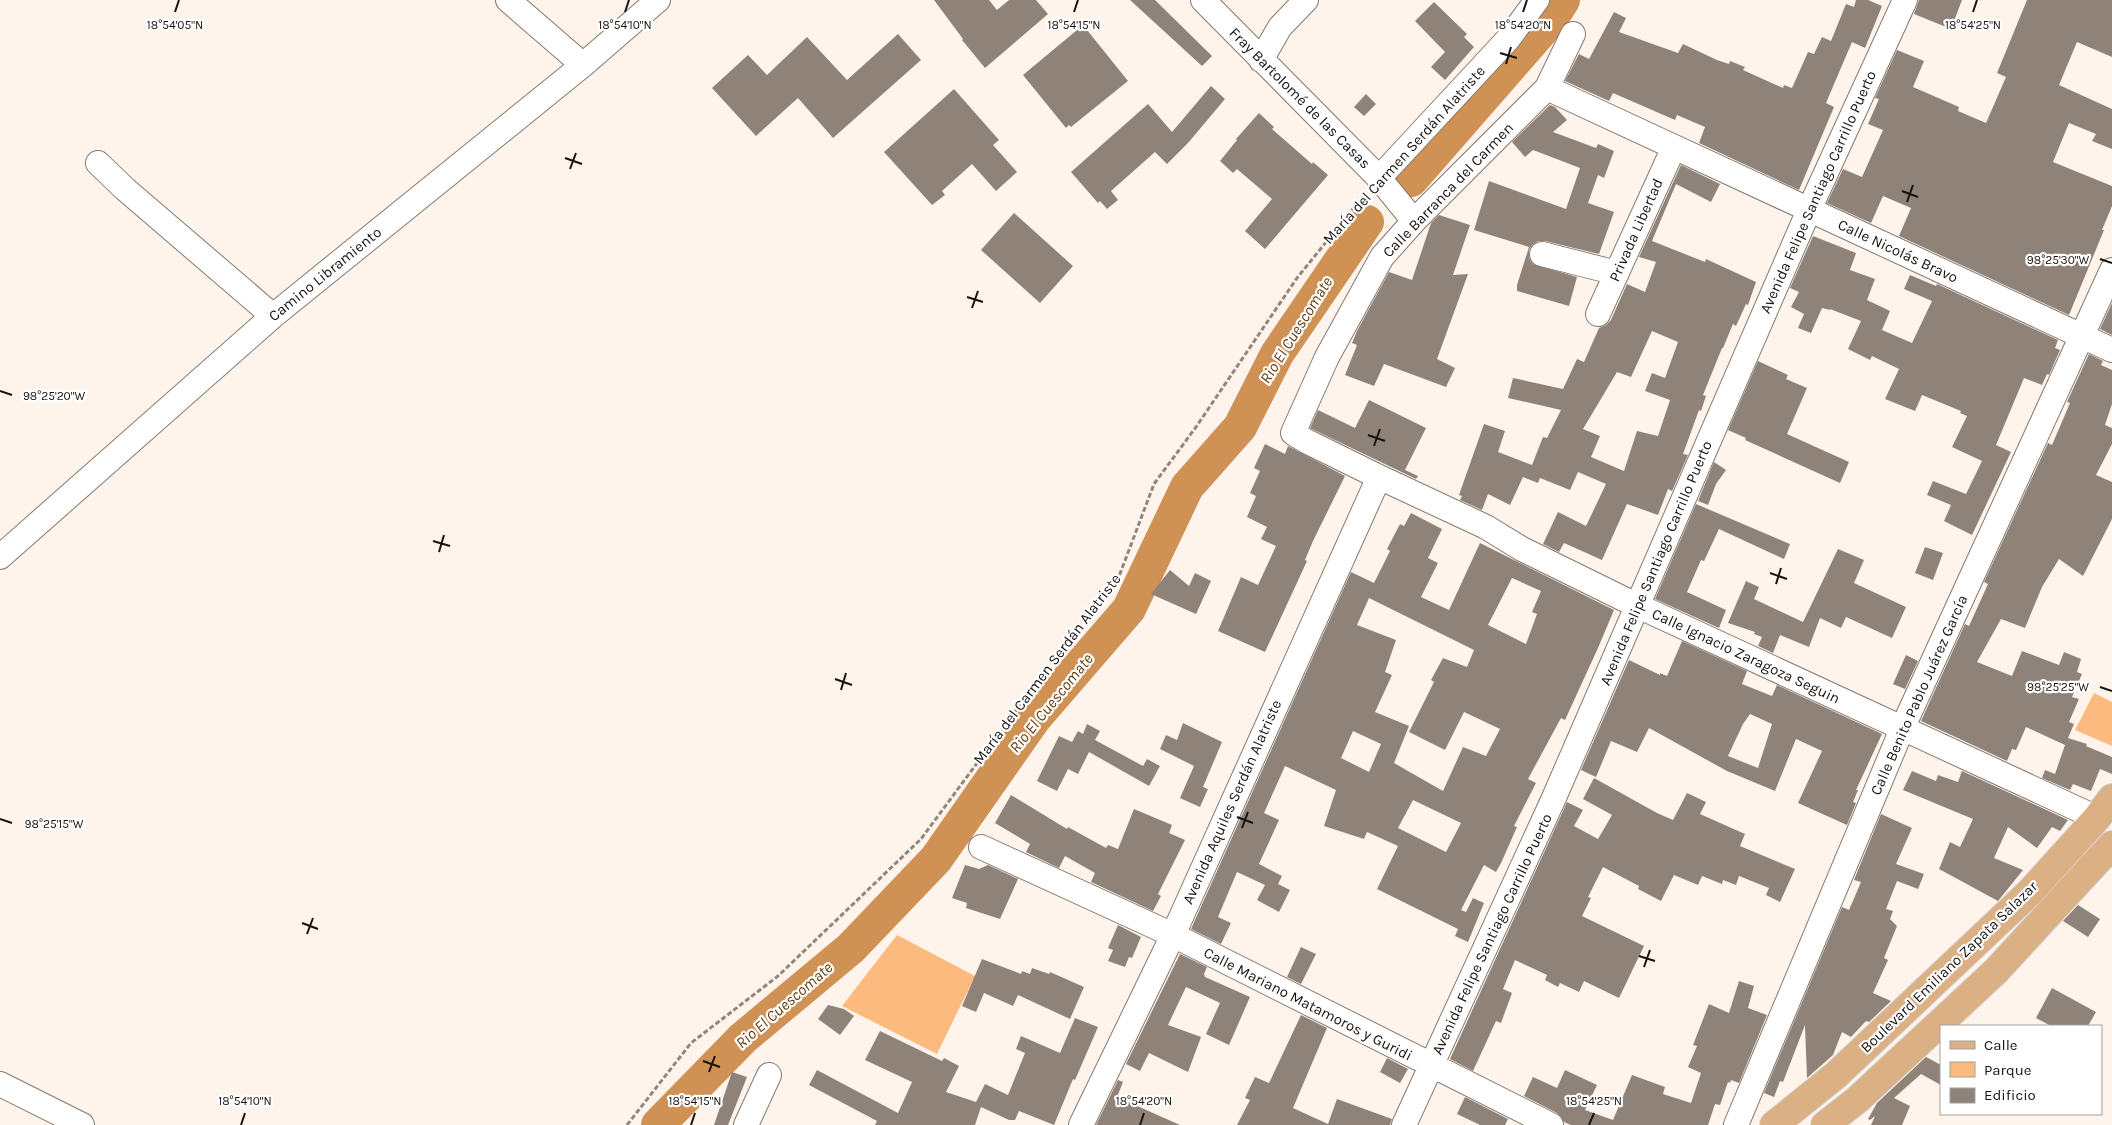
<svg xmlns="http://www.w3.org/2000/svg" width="2112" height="1125" font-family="Karla,sans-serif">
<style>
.green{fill:#fcba7e}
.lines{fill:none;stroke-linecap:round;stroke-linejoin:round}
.river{stroke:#d09155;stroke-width:34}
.building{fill:#8f8379;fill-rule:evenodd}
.minor-casing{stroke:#84796f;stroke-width:26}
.major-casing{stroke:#d5d5d4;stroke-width:30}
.path{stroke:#8f8780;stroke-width:3;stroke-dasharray:5 2.5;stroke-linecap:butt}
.minor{stroke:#fff;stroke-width:24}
.major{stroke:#dbb085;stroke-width:28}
.ticks{fill:none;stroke:#18130f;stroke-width:2}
.labels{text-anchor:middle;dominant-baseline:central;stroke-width:4.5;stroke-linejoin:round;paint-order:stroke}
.street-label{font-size:15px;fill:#18130f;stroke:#fff}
.water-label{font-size:16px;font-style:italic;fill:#673c0d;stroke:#fff}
.ticks-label{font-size:12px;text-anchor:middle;fill:#18130f;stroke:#fff;stroke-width:4.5;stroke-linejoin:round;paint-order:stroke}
</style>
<rect width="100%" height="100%" fill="#fff4eb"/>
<!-- green -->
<path class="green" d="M 2094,693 L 2112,702 L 2112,746 L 2075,730 Z
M 897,935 L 975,976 L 937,1054 L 842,1006 Z"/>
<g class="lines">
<!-- river -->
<path class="river" d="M 1411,180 L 1549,22 L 1563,0
M 658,1125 L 743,1038 L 851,948 L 936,859 L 1034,719 L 1129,609 L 1187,487 L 1240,427 L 1277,354 L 1367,222"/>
</g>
<!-- building -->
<path class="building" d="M 934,0 L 989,0 L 997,10 L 1009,0 L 1036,0 L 1048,14 L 985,68 L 962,40 L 963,39 Z
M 1130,0 L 1155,0 L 1212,56 L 1202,66 Z
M 1856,0 L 1868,0 L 1882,6 L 1865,48 L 1852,42 L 1826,103 L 1834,107 L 1799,190 L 1699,143 L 1705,127 L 1677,115 L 1675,120 L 1613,93 L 1609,101 L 1565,81 L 1579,54 L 1589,59 L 1614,12 L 1626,18 L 1619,32 L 1678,53 L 1683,44 L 1717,60 L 1729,64 L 1730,61 L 1745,67 L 1743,70 L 1783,88 L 1784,85 L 1792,88 L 1808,52 L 1814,54 L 1822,37 L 1831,41 L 1846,4 L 1854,7 Z
M 1919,0 L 1962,0 L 1951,29 L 1914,14 Z
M 2027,0 L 2112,0 L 2112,57 L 2077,42 L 2059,85 L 2112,109 L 2112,149 L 2092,141 L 2096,134 L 2069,123 L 2053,162 L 2112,186 L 2112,206 L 2102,230 L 2104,230 L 2069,315 L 1899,236 L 1911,208 L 1883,196 L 1871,223 L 1827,203 L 1843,169 L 1862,177 L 1883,130 L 1868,124 L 1879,99 L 1875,98 L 1897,50 L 1924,61 L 1913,87 L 1959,107 L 1958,111 L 1986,123 L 2006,77 L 1997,73 Z
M 1434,2 L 1467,34 L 1464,37 L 1474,47 L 1445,80 L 1431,67 L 1445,52 L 1415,21 Z
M 1083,25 L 1128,81 L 1071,127 L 1069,125 L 1066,128 L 1023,75 Z
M 898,34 L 921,60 L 833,138 L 798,98 L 756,136 L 712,88 L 748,55 L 767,75 L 807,37 L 847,80 Z
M 1211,86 L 1225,99 L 1188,143 L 1167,164 L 1155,152 L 1111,191 L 1118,200 L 1107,209 L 1100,201 L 1098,203 L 1071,172 L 1148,104 L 1172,132 Z
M 954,89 L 999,140 L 993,145 L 1017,172 L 996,191 L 972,164 L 942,191 L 945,195 L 932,205 L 884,152 Z
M 1366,94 L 1376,104 L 1364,116 L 1354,107 Z
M 1550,105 L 1555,107 L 1567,120 L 1553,132 L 1596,148 L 1598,144 L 1614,151 L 1604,178 L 1598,175 L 1588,203 L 1614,212 L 1599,254 L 1545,241 L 1538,241 L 1532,245 L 1529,250 L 1529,258 L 1533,264 L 1577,277 L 1569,306 L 1517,291 L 1517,285 L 1529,247 L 1474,230 L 1489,181 L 1566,209 L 1580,168 L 1533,150 L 1525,157 L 1512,142 Z
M 1259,113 L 1274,127 L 1272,129 L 1312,164 L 1313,162 L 1328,175 L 1265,249 L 1245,231 L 1272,199 L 1237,169 L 1233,173 L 1220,161 L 1237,140 L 1236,139 Z
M 1681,165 L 1720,184 L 1711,202 L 1676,184 L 1652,241 L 1705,262 L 1706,259 L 1756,282 L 1748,305 L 1746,304 L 1736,326 L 1733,324 L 1723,348 L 1722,348 L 1703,395 L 1706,396 L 1701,411 L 1699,410 L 1683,454 L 1688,455 L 1672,491 L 1668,489 L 1658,515 L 1627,504 L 1602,560 L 1564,543 L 1559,552 L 1543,544 L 1558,512 L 1586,526 L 1606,484 L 1578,472 L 1570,490 L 1540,478 L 1538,483 L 1523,477 L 1510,505 L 1488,494 L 1482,510 L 1460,500 L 1462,496 L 1459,495 L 1484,424 L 1505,431 L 1498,452 L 1532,465 L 1543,437 L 1547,438 L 1561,410 L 1508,398 L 1513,378 L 1563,389 L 1577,359 L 1584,362 L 1599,328 L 1606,325 L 1611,320 L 1627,284 L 1645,292 L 1656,262 L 1639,257 ZM 1652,331 L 1678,342 L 1665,378 L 1652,373 L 1645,391 L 1670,400 L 1658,436 L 1637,431 L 1624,471 L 1591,457 L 1600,436 L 1583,429 L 1617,372 L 1631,377 Z
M 1014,213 L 1073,266 L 1040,303 L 981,250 Z
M 1439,215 L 1470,225 L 1453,275 L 1468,274 L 1437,359 L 1455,368 L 1446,387 L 1384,364 L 1374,386 L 1345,375 L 1357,345 L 1352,343 L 1357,331 L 1389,272 L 1412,280 L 1431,223 Z
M 1813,236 L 1856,253 L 1850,270 L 1875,279 L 1867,300 L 1890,311 L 1882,330 L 1912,343 L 1932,301 L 1904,289 L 1910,275 L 1936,286 L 1937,284 L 2058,340 L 2055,348 L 2060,350 L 2049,375 L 2047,374 L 2042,385 L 2024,378 L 1996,445 L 2011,452 L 1972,535 L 1944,521 L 1951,505 L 1927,495 L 1933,481 L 1966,494 L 1982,461 L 1952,447 L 1967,416 L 1960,413 L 1961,411 L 1922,395 L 1915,411 L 1885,399 L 1899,369 L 1872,356 L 1870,360 L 1848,349 L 1861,321 L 1830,309 L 1830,310 L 1822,308 L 1811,333 L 1798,328 L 1804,314 L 1791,307 L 1799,292 L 1790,288 Z
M 2112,303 L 2112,335 L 2100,329 Z
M 2089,354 L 2103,361 L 2101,365 L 2112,370 L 2112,404 L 2105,425 L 2112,428 L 2112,444 L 2096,475 L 2112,482 L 2112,519 L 2083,576 L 2059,559 L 2042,587 L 2025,628 L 2001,619 L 1977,662 L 2012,676 L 2022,651 L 2059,665 L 2064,652 L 2081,659 L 2077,672 L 2082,674 L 2072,697 L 2079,699 L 2069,722 L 2074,724 L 2068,738 L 2087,744 L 2086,746 L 2112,757 L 2112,774 L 2100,769 L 2091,791 L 2073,784 L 2070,790 L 2042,778 L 2045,770 L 2055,774 L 2065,745 L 2026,727 L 2016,750 L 2012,749 L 2007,761 L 1921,721 L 1965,624 L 1969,626 L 1988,584 L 1984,582 L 2048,443 L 2052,445 L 2070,403 L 2067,402 Z
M 1758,361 L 1788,375 L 1786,379 L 1807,388 L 1787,434 L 1849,462 L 1840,483 L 1745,440 L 1746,438 L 1728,430 Z
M 1369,400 L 1426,428 L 1405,470 L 1418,476 L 1416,479 L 1310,428 L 1318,410 L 1355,428 Z
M 1265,444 L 1285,454 L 1288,446 L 1345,476 L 1313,541 L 1305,560 L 1307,561 L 1265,652 L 1218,631 L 1241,577 L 1258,585 L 1276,546 L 1261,539 L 1267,527 L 1247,517 L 1256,496 L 1250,493 L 1260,471 L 1254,468 Z
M 1714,462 L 1726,470 L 1716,484 L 1708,505 L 1698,501 Z
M 1696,504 L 1790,544 L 1784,559 L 1719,529 L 1704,561 L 1701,560 L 1687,592 L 1726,610 L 1719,628 L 1655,599 Z
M 1411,513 L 1442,529 L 1428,558 L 1438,563 L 1421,597 L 1449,610 L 1480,543 L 1614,610 L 1598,648 L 1565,720 L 1561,718 L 1528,779 L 1536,783 L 1514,826 L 1517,827 L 1501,863 L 1496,872 L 1484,865 L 1461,910 L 1466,912 L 1473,898 L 1484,903 L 1468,942 L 1455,936 L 1458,929 L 1377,889 L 1398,846 L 1367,832 L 1364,839 L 1324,826 L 1336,790 L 1285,766 L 1264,813 L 1279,820 L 1259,864 L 1282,876 L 1278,884 L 1290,890 L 1279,912 L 1257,900 L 1265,885 L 1237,872 L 1218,917 L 1231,923 L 1221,944 L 1191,929 L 1351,572 L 1374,583 L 1390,551 L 1387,549 L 1400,524 L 1404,526 ZM 1512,578 L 1541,591 L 1532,612 L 1537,614 L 1526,644 L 1488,625 ZM 1369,598 L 1474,650 L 1467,667 L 1443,658 L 1431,680 L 1434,682 L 1409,732 L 1445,750 L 1464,712 L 1500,729 L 1486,756 L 1463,747 L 1443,791 L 1394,763 L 1409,726 L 1375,712 L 1392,675 L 1385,672 L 1396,640 L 1357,625 ZM 1353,731 L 1381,744 L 1369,772 L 1341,758 ZM 1413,800 L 1461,823 L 1446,852 L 1398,828 Z
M 1925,547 L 1943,553 L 1933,580 L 1915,573 Z
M 1838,549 L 1864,560 L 1854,583 L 1906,607 L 1892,638 L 1846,617 L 1841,628 L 1820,618 L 1809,647 L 1780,635 L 1773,653 L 1758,646 L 1762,637 L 1754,634 L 1755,632 L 1728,623 L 1746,581 L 1759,587 L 1754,599 L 1803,622 Z
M 1170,570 L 1189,586 L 1195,573 L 1211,581 L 1196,614 L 1151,594 Z
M 1682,641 L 1747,671 L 1742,684 L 1772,696 L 1777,685 L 1882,734 L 1856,790 L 1858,790 L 1853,802 L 1856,803 L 1847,825 L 1798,803 L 1822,751 L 1796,739 L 1775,791 L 1727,771 L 1649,728 L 1637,752 L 1611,741 L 1596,777 L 1581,770 L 1629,660 L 1660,675 L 1660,673 L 1667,676 ZM 1750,714 L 1772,724 L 1758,768 L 1728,756 L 1743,724 Z
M 1906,655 L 1918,661 L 1905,689 L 1893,684 Z
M 1183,723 L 1222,742 L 1203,787 L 1208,789 L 1200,807 L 1180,798 L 1194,766 L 1160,749 L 1166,735 L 1177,740 Z
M 1087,724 L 1100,731 L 1095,740 L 1143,766 L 1147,759 L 1160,766 L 1149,786 L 1089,752 L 1078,774 L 1068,769 L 1057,791 L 1037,781 L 1059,736 L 1072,742 L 1078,731 L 1083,734 Z
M 1912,771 L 1936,781 L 1938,775 L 1958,782 L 1962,771 L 2068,820 L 2060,831 L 2052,827 L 2037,848 L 2008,827 L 1994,858 L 2023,870 L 1998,901 L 1939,869 L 1950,842 L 1960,847 L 1973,819 L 1903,790 Z
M 1594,778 L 1657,813 L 1673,820 L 1687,793 L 1706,802 L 1700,814 L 1745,834 L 1740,846 L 1795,869 L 1780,902 L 1766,895 L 1769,888 L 1739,876 L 1736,885 L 1723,880 L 1722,884 L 1702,876 L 1698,885 L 1674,875 L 1661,901 L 1638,889 L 1639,886 L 1603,867 L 1588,897 L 1591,898 L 1582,916 L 1644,946 L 1619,998 L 1584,981 L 1579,992 L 1560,983 L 1558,987 L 1545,980 L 1547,975 L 1515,960 L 1503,989 L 1512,993 L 1501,1023 L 1496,1021 L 1473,1071 L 1450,1059 L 1567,802 L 1583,810 L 1574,826 L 1598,839 L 1612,815 L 1583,799 Z
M 1011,795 L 1067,829 L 1068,827 L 1106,848 L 1108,845 L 1118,849 L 1134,809 L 1172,825 L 1169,833 L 1185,840 L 1158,894 L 1161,896 L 1153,911 L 1091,882 L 1095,873 L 1065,856 L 1059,868 L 1026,852 L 1030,844 L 995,823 Z
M 1881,814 L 1912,828 L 1896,864 L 1924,874 L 1918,889 L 1897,881 L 1886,909 L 1893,911 L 1890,919 L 1897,926 L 1884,958 L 1888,960 L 1873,993 L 1891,1001 L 1869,1022 L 1866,1021 L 1851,1037 L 1842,1032 L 1833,1055 L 1807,1078 L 1805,1025 L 1783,1082 L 1780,1081 L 1774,1097 L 1764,1093 L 1842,907 L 1849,910 L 1861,882 L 1854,880 Z
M 965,865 L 979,869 L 988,865 L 1018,879 L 1000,919 L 966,908 L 967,903 L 952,898 Z
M 2078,905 L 2100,919 L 2088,937 L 2063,921 Z
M 1118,925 L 1141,937 L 1132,958 L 1129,957 L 1125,967 L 1108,961 L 1113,950 L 1108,948 Z
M 1301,947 L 1316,954 L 1301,984 L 1287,977 Z
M 1180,954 L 1207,967 L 1204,974 L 1205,977 L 1250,997 L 1229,1045 L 1206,1034 L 1220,1003 L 1186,987 L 1168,1025 L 1201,1037 L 1188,1072 L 1149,1053 L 1140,1071 L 1126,1064 Z
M 982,959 L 1021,974 L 1022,971 L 1030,974 L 1032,968 L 1049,974 L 1050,972 L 1084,987 L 1070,1019 L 1018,995 L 1013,1006 L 984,993 L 976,1012 L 962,1006 Z
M 1739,981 L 1754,986 L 1748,1008 L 1767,1015 L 1739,1083 L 1731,1080 L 1730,1083 L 1728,1082 L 1720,1105 L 1715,1104 L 1708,1125 L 1571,1125 L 1564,1122 L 1557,1113 L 1524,1096 L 1533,1077 L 1557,1088 L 1565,1070 L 1597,1085 L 1585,1110 L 1613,1120 L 1632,1075 L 1665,1087 L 1663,1094 L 1691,1103 L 1701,1073 L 1688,1067 L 1697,1046 L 1693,1045 L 1709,1004 L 1729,1013 Z
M 2052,988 L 2096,1012 L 2088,1026 L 2051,1026 L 2036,1018 Z
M 828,1005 L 844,1009 L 854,1016 L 840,1035 L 818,1019 Z
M 1301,1015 L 1327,1028 L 1293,1108 L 1328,1124 L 1337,1099 L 1392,1119 L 1390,1125 L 1237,1125 L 1250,1100 L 1245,1098 L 1255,1077 L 1269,1083 Z
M 1075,1018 L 1098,1027 L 1075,1080 L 1073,1079 L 1054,1125 L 1019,1111 L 1015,1120 L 1009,1120 L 981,1107 L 975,1125 L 875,1125 L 877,1121 L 809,1085 L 817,1070 L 898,1113 L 912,1082 L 865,1060 L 880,1031 L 942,1061 L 944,1058 L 959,1066 L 946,1092 L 976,1102 L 985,1084 L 1008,1095 L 1025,1053 L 1016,1049 L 1021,1036 L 1060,1053 Z
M 1926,1057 L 1941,1065 L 1941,1085 L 1921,1074 L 1894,1098 L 1910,1106 L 1902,1125 L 1871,1125 L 1875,1116 L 1870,1120 L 1868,1119 L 1877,1103 Z
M 1387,1058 L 1408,1069 L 1400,1083 L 1380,1072 Z
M 732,1072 L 747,1077 L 728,1125 L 714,1125 Z
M 1118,1080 L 1123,1082 L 1117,1097 L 1180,1125 L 1096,1125 Z
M 1465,1097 L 1508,1119 L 1505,1125 L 1480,1125 L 1457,1114 Z"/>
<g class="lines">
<!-- minor casing -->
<g class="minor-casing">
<path id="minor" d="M 508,0 L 583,65
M 1203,0 L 1379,178 L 1414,221
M 1573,34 L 1547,88 L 1414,221 L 1382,257 L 1327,357 L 1293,433 L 1306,441 L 1379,477 L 1486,527 L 1522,549 L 1638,606 L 2097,818
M 1261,60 L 1280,27 L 1306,0
M 1547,88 L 2112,350
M 98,163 L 125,189 L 273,316
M 1379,178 L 1509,38 L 1537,0
M 1542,254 L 1617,273
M 1598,314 L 1674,147
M 0,557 L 273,316 L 583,65 L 658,0
M 981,847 L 1173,935 L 1551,1125
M 0,1084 L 82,1125
M 746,1125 L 769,1075
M 1081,1125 L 1173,935 L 1379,477
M 1404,1125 L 1553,800 L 1809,210 L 1905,0
M 1736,1125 L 1902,729 L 2112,270"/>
</g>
<!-- major casing -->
<g class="major-casing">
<path id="major" d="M 1774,1125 L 1836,1075 L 2030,892 L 2097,818 L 2112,798
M 1825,1125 L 1857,1100 L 1996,971 L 2112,845"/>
</g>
<!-- path -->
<path class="path" d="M 627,1125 L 691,1043 L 778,976 L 921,839 L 1048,667 L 1118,579 L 1154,484 L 1196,427 L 1297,278 L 1365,194"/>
<!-- minor -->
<use href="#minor" class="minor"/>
<!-- major -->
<use href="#major" class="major"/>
</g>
<!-- ticks -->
<path class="ticks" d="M 175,12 L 179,0M 625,12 L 629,0M 1074,12 L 1078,0M 1523,12 L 1527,0M 1973,12 L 1977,0M 1500,53 L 1517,58M 1506,64 L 1511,47M 565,158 L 582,164M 570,169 L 576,153M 1902,191 L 1918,197M 1907,202 L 1913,185M 2100,259 L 2112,263M 967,297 L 983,302M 972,308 L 978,291M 0,391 L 12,395M 1368,435 L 1385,441M 1374,446 L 1380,429M 433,541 L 450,546M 439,552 L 444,535M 1770,573 L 1787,579M 1776,584 L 1781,568M 835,679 L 852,685M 2100,687 L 2112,691M 841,690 L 846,673M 1237,817 L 1253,823M 0,819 L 12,823M 1242,828 L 1248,812M 302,923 L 318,929M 307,934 L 313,918M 1639,956 L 1655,961M 1644,967 L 1650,950M 703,1061 L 720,1067M 709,1072 L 715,1056M 241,1125 L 245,1113M 691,1125 L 695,1113M 1140,1125 L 1144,1113M 1589,1125 L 1594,1113"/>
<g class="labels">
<!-- street labels -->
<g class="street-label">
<text transform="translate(1300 98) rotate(45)">Fray Bartolomé de las Casas</text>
<text transform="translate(1404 155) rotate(-48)">María del Carmen Serdán Alatriste</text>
<text transform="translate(1448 190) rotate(-46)">Calle Barranca del Carmen</text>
<text transform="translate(1818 192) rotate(-66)">Avenida Felipe Santiago Carrillo Puerto</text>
<text transform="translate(1636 230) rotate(-66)">Privada Libertad</text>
<text transform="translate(1898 251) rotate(25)">Calle Nicolás Bravo</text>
<text transform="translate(325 274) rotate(-39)">Camino Libramiento</text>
<text transform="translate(1656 563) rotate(-67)">Avenida Felipe Santiago Carrillo Puerto</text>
<text transform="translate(1746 656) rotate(25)">Calle Ignacio Zaragoza Seguin</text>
<text transform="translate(1047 669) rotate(-53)">María del Carmen Serdán Alatriste</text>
<text transform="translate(1919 695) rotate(-66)">Calle Benito Pablo Juárez García</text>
<text transform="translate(1232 802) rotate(-66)">Avenida Aquiles Serdán Alatriste</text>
<text transform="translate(1492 934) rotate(-65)">Avenida Felipe Santiago Carrillo Puerto</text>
<text transform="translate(1949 967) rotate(-44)">Boulevard Emiliano Zapata Salazar</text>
<text transform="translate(1308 1004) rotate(27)">Calle Mariano Matamoros y Guridi</text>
</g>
<!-- water labels -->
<g class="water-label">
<text transform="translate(1296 330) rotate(-58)">Rio El Cuescomate</text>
<text transform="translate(1051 703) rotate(-51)">Rio El Cuescomate</text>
<text transform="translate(784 1005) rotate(-41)">Rio El Cuescomate</text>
</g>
</g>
<g class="ticks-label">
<text x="175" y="29">18°54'05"N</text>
<text x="625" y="29">18°54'10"N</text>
<text x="1074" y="29">18°54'15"N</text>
<text x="1523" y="29">18°54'20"N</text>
<text x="1973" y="29">18°54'25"N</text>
<text x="2058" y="264">98°25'30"W</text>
<text x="54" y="400">98°25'20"W</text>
<text x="2058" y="691">98°25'25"W</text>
<text x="54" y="828">98°25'15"W</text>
<text x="245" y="1105">18°54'10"N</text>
<text x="695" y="1105">18°54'15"N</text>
<text x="1144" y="1105">18°54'20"N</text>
<text x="1594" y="1105">18°54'25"N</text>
</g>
<!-- legend -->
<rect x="1940" y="1025" width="162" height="90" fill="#ffffff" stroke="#a3a19f"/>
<rect x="1950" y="1041" width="25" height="8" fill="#dbb085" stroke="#a3a19f"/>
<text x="1984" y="1050" font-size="15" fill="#18130f">Calle</text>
<rect x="1950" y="1062" width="25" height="15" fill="#fcba7e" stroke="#a3a19f"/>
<text x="1984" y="1075" font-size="15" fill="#18130f">Parque</text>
<rect x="1950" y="1088" width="25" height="15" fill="#8f8379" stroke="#a3a19f"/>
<text x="1984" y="1100" font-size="15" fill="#18130f">Edificio</text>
</svg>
